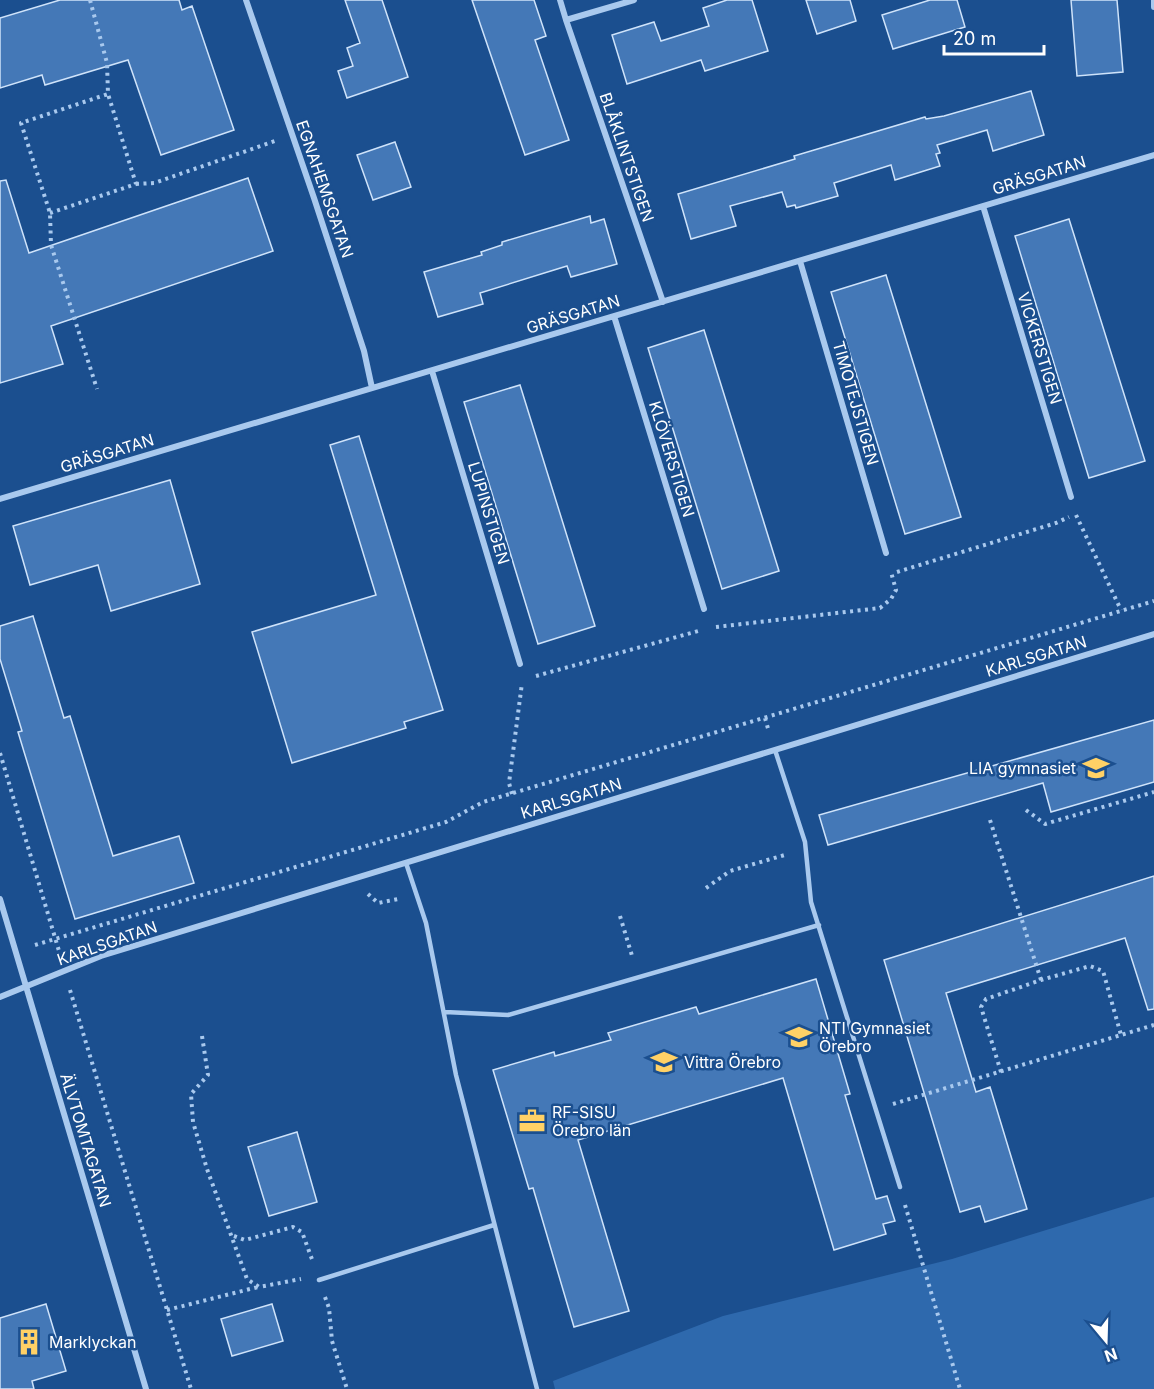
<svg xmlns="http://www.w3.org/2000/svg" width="1154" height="1389" font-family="Inter,sans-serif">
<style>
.green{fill:#2e69ad}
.building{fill:#4478b7;stroke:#cfe3fa;stroke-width:1.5}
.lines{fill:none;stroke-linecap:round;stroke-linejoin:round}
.path{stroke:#a9c9ee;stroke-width:4;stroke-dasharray:3 4.5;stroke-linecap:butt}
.service{stroke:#a9c9ee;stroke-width:4.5}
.minor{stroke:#a9c9ee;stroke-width:6}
.labels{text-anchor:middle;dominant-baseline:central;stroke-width:5;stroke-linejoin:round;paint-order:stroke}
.street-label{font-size:16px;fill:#fff;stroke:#1b4f8f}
.poi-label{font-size:16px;fill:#fff;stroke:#1b4f8f;text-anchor:start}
</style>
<rect width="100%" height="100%" fill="#1b4f8f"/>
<!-- green -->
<path class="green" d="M 1154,1197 L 1154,1389 L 555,1389 L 553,1381 L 723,1316 L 952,1259 Z"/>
<!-- building -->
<path class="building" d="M 60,0 L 179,0 L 182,10 L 192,6 L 234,130 L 161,155 L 128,60 L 45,85 L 42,75 L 0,88 L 0,18 Z
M 345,0 L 382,0 L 408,77 L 347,98 L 338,71 L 353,66 L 347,48 L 360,43 Z
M 472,0 L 534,0 L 546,36 L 535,40 L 569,140 L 525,155 Z
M 727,0 L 752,0 L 768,51 L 705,71 L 701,60 L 627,84 L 612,35 L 654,22 L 661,41 L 709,26 L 703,8 Z
M 806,0 L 850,0 L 856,21 L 817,34 Z
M 930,0 L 957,0 L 965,27 L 893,49 L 882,15 Z
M 1071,0 L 1117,0 L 1123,72 L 1077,76 Z
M 1031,91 L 1044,135 L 993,151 L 987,130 L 937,145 L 940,153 L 936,154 L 940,166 L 895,180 L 891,165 L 834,183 L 838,196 L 796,208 L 795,205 L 787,207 L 782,192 L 730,206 L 736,226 L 691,239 L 678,194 L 795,159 L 794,156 L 925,117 L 926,119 L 944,116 Z
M 395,142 L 411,187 L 373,200 L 357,155 Z
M 248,178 L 273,251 L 51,326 L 63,364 L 0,383 L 0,181 L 6,180 L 29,253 Z
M 590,216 L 591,223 L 604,219 L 617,264 L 571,277 L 567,266 L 480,293 L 483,304 L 438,317 L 424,272 L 482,255 L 481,252 L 502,245 L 502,242 Z
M 1069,219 L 1145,461 L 1089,478 L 1015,236 Z
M 886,275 L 961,517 L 905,534 L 831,292 Z
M 704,330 L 779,571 L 722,589 L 648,348 Z
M 520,385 L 595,626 L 538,644 L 464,402 Z
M 359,436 L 443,710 L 404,722 L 406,728 L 292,763 L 252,632 L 376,595 L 330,445 Z
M 170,480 L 200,584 L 111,611 L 98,565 L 30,585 L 13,526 Z
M 33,616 L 64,718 L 70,716 L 113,856 L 179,836 L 194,883 L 75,919 L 18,732 L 22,731 L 0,659 L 0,626 Z
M 1154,720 L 1154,782 L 1051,812 L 1043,783 L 828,845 L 819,815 Z
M 1154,876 L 1154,1009 L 1148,1010 L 1125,938 L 946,993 L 976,1092 L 990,1087 L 1027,1209 L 985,1222 L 980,1206 L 960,1212 L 884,960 Z
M 816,979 L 850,1094 L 845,1095 L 876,1199 L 887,1196 L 895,1221 L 883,1224 L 886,1234 L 834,1250 L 783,1078 L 578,1140 L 629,1311 L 574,1327 L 533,1188 L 529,1189 L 493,1070 L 554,1052 L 555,1056 L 611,1040 L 608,1033 L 696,1007 L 699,1014 Z
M 297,1132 L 317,1202 L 269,1216 L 248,1147 Z
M 46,1304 L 66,1371 L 32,1381 L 34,1389 L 0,1389 L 0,1318 Z
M 272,1304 L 283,1341 L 232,1356 L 221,1319 Z"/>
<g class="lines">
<!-- path -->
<path class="path" d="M 90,0 L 107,63 L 108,94 L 21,123 L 50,213 L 51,245 L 97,389
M 136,184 L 154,183 L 275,141
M 50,213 L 136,184 L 108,94
M 1076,515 L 1121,610
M 897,572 L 1056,523 L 1069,517
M 716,627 L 880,608 L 891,599 L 896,590 L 891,572
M 536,676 L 702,630
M 765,718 L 769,732
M 0,753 L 59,951
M 512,794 L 509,783 L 522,683
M 1026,810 L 1045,824 L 1154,792
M 990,820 L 1041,980
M 706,888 L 730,871 L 788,854
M 368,894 L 378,903 L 398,899
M 620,916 L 633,959
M 35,945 L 446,822 L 483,802 L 1154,601
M 70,990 L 191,1389
M 202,1036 L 208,1075 L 191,1094 L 193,1122 L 207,1169 L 247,1279 L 259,1287 L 301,1279
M 1001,1072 L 981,1007 L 986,999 L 1041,980 L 1090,966 L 1103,971 L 1121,1035
M 893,1104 L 1154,1025
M 905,1205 L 960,1389
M 234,1236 L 245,1240 L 293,1227 L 302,1232 L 313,1262
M 325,1297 L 329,1308 L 332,1341 L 347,1389
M 167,1310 L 258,1287"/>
<!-- service -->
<path class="service" d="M 775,750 L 805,842 L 811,902 L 900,1187
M 406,863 L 426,923 L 456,1075 L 537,1389
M 445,1012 L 508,1015 L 819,925
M 319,1280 L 494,1225"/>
<!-- minor -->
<path class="minor" d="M 246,0 L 314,198 L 364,351 L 372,388
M 560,0 L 566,20 L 634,0
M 1154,0 L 1154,7
M 566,20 L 663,302
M 983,206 L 1071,497
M 800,261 L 886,553
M 614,316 L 704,609
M 432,371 L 520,664
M 0,499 L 1154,155
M 0,899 L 146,1389
M 0,997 L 101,956 L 1154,634"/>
</g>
<!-- icons -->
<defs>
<g id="school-bare" transform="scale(2.07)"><path d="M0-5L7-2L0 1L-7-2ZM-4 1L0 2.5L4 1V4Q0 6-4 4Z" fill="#ffd166" stroke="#1b4f8f" stroke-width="2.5" paint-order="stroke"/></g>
<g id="office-bare" transform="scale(2.07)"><path d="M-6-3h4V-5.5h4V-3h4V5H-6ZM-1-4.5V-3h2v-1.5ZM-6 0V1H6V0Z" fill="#ffd166" stroke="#1b4f8f" stroke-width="2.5" paint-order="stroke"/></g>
<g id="building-bare" transform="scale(2.07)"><path d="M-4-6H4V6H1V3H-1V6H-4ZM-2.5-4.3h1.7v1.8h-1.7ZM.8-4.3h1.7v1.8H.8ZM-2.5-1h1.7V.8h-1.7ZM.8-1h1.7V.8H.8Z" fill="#ffd166" stroke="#1b4f8f" stroke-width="2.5" paint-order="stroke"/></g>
</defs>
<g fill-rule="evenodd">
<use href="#school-bare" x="1096" y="768"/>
<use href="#school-bare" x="799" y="1037"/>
<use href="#school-bare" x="664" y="1062"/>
<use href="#office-bare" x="532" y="1121"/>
<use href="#building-bare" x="29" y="1342"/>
</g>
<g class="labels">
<!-- street labels -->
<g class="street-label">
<text transform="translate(627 157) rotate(71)">BLÅKLINTSTIGEN</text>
<text transform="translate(1039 175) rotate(-17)">GRÄSGATAN</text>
<text transform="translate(325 189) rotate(71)">EGNAHEMSGATAN</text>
<text transform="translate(573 314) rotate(-17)">GRÄSGATAN</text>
<text transform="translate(1040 348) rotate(73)">VICKERSTIGEN</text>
<text transform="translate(856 403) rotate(74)">TIMOTEJSTIGEN</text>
<text transform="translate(107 453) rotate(-17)">GRÄSGATAN</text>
<text transform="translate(672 459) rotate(73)">KLÖVERSTIGEN</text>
<text transform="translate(489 513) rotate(73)">LUPINSTIGEN</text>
<text transform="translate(1036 656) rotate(-17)">KARLSGATAN</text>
<text transform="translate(571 798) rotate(-17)">KARLSGATAN</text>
<text transform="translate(107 943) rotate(-19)">KARLSGATAN</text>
<text transform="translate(86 1140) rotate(73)">ÄLVTOMTAGATAN</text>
</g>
<!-- poi labels -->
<g class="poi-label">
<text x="1076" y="768" text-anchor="end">LIA gymnasiet</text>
<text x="819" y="1028">NTI Gymnasiet<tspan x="819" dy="18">Örebro</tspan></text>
<text x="684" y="1062">Vittra Örebro</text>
<text x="552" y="1112">RF-SISU<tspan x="552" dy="18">Örebro län</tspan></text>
<text x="49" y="1342">Marklyckan</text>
</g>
</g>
<!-- north arrow -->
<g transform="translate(1106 1341) rotate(161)" stroke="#1b4f8f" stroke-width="4.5" paint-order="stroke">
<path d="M0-4.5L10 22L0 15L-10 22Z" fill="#ffffff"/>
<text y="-9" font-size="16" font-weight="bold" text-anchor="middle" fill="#ffffff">N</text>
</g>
<!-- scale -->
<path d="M944 45v9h100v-9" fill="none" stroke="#ffffff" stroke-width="3"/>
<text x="953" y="45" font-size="18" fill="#ffffff" stroke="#1b4f8f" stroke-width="4.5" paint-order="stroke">20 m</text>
</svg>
